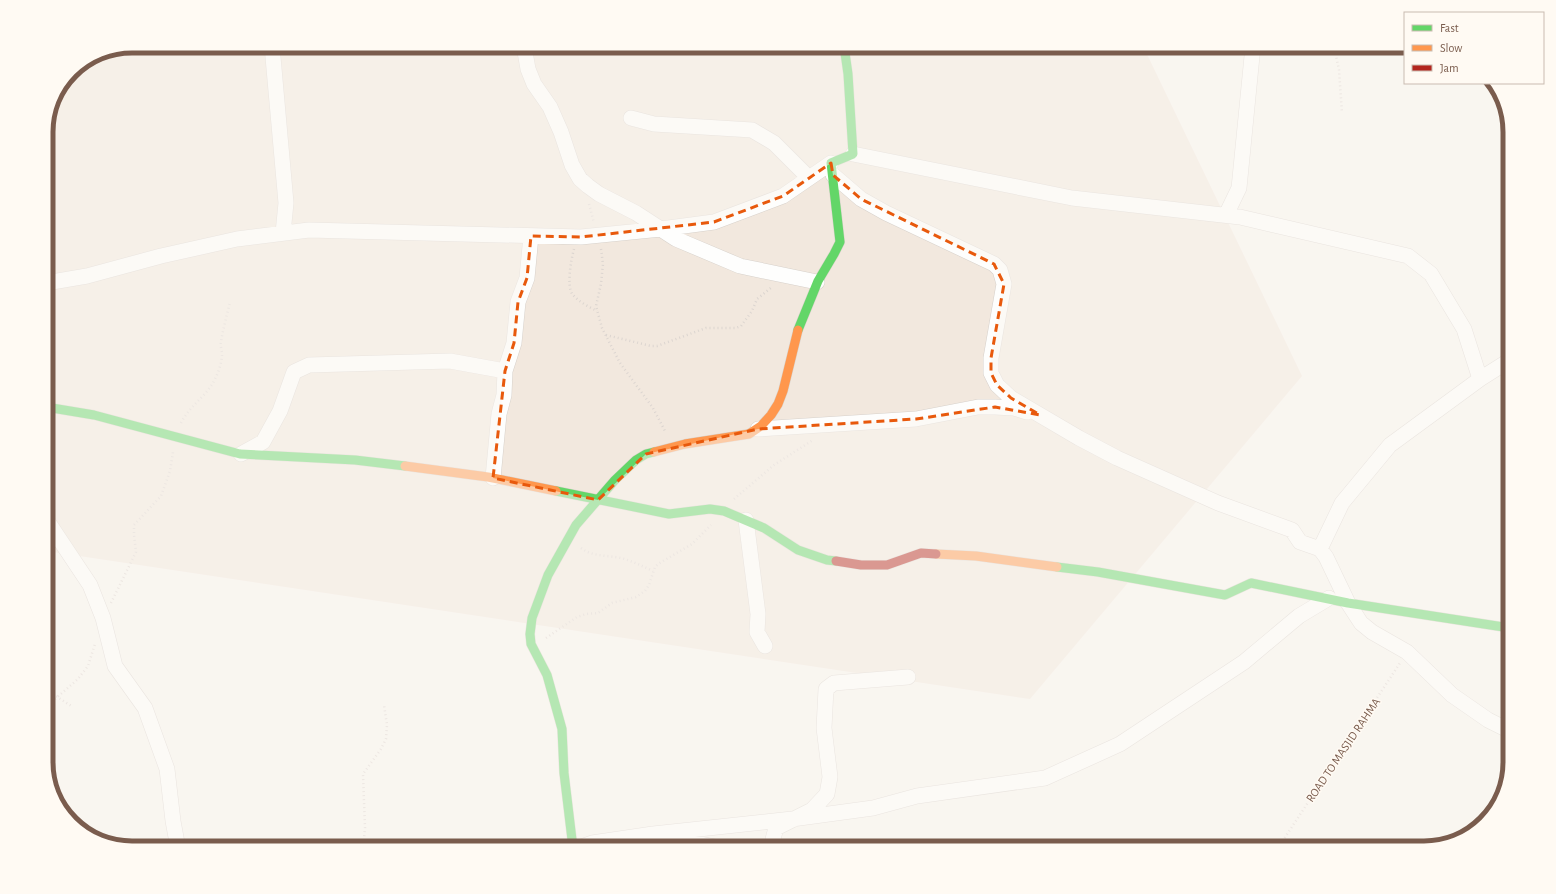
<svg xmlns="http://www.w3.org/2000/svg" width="1556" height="894" font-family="'Alegreya Sans',sans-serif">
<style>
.residential{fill:#f2e8de}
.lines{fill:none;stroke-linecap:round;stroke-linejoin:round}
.street-casing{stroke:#d7d1cb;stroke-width:16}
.fast-casing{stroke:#d9d2cb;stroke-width:10}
.slow-casing{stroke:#d9d2cb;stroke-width:10}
.jam-casing{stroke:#d9d2cb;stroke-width:10}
.path{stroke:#dcd5d0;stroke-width:2.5;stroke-dasharray:1 3;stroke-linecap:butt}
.street{stroke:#fefefd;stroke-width:15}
.fast{stroke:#63d668;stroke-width:9}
.slow{stroke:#ff974d;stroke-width:9}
.jam{stroke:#b3261e;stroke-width:9}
.marked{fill:none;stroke:#e8590c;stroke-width:3;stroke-dasharray:8 5;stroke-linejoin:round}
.labels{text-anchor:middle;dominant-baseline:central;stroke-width:3;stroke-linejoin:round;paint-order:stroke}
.street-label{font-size:12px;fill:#7a5c4d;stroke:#fffaf3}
.rim{fill:none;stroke:#7a5c4d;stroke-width:5}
</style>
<rect width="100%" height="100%" fill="#f9f5f0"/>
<!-- residential -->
<path class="residential" d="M 132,46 L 1143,46 L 1302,376 L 1030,699 L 46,551 L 46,126 L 55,94 L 71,71 L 99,52 Z"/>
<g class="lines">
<!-- street casing -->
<g class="street-casing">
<path id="street" d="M 272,46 L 286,203 L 283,233
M 524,46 L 528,69 L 534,84 L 550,107 L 561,132 L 572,165 L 580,179 L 588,186 L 599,194 L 636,213 L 676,239 L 740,266 L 817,282
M 631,118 L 654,124 L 752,130 L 774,143 L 809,178
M 853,154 L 1072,198 L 1240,217 L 1408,256 L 1431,274 L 1464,329 L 1480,379
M 833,175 L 861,199 L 886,213 L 994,264 L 1000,270 L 1004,284 L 991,358 L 991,373 L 997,385 L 1011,398 L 1079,438 L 1117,458 L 1218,503 L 1292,530 L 1300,542 L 1320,549 L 1326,557 L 1348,603 L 1361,623 L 1372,632 L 1407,652 L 1452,695 L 1488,720 L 1510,731
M 1226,215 L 1239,188 L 1253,46
M 46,283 L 87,276 L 161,256 L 237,239 L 309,230 L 581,237 L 661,229 L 714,222 L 783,196 L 831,163
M 758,429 L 916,419 L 978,407 L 995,407 L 1014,408 L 1027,412
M 241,454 L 263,442 L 280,411 L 294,372 L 309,365 L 450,361 L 505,371
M 493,478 L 499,414 L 504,395 L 505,371 L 514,343 L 518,302 L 527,278 L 531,236
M 46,519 L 90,585 L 103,618 L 115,666 L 145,708 L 167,769 L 173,821 L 178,848
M 746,520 L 758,614 L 757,632 L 765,646
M 1320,549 L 1342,503 L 1390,445 L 1480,379 L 1510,360
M 653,834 L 792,819 L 873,808 L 917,796 L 1045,778 L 1120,744 L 1244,662 L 1299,616 L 1329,598
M 558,848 L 565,848
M 578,848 L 592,843 L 653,834 L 720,848
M 773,848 L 773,839 L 776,828 L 812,810 L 827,794 L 830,777 L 824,728 L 826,689 L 834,683 L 908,677"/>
</g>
<!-- fast casing -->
<g class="fast-casing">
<path id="fast" d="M 798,330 L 818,281 L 834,254 L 840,242 L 831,163 L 853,154 L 848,74 L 844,46
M 46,407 L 94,415 L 240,454 L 355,460 L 405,466
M 556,491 L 669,514 L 710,509 L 724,511 L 764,528 L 798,550 L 827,560 L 836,561
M 1057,567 L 1098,572 L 1225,595 L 1251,583 L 1348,603 L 1510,628
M 573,848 L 564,773 L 562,729 L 547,675 L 531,644 L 530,634 L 532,618 L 548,575 L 576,525 L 615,480 L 636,460 L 646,454 L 654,452"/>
</g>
<!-- slow casing -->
<g class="slow-casing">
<path id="slow" d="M 654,452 L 685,444 L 749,434 L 761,426 L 771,415 L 778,404 L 783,391 L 798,330
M 405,466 L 488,477 L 556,491
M 936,554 L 976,556 L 1057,567"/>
</g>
<!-- jam casing -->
<g class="jam-casing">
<path id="jam" d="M 836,561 L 861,565 L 887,565 L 921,553 L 936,554"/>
</g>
<!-- path -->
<path class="path" d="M 1334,46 L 1339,70 L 1342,113
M 589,204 L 594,223
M 574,249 C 571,260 566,287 573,295 C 579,302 589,307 597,311
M 601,249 L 603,264 L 601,284 L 596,306 L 602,328 L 620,363 L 653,408 L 665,431
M 606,335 L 651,346 L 657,346 L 706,328 L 736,328 L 741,326 L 752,311 L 757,299 L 772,287
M 181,423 C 190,405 207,396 215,379 C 219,371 222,362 222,354 C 222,350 220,346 221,342 C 223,329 227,315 230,302
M 734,499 L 774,465 L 813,440
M 581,548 C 593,557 607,555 621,558 C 632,561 642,566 653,571
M 111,603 L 136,552 L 134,535 L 134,525 L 161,496 L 170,471 L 173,452
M 546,638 L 577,617 L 586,614 L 598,613 L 612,603 L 636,597 L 645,591 L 649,585 L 655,567 L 658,564 L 692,544 L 711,525
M 46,690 L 73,707
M 46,707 L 78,679 L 88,666 L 95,644
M 363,848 L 365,828 L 363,774 L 381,749 L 386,739 L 387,725 L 384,705
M 1278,848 L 1400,663"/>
<!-- street -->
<use href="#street" class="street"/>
<!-- fast -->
<use href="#fast" class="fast"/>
<!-- slow -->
<use href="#slow" class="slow"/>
<!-- jam -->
<use href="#jam" class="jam"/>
</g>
<!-- marked area -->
<path d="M0 0H1556V894H0ZM 831,163 L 833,175 L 861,199 L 994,264 L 1004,284 L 991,358 L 991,373 L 997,385 L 1011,398 L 1040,415 L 995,407 L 916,419 L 758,429 L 646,454 L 598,500 L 493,478 L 505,371 L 514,343 L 518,302 L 527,278 L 531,236 L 581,237 L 714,222 L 783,196 Z" fill="#f9f5f0" fill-opacity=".55" fill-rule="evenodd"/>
<path class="marked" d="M 831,163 L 833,175 L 861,199 L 994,264 L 1004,284 L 991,358 L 991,373 L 997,385 L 1011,398 L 1040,415 L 995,407 L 916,419 L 758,429 L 646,454 L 598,500 L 493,478 L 505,371 L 514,343 L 518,302 L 527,278 L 531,236 L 581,237 L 714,222 L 783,196 Z"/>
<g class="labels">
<!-- street labels -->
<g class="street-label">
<text transform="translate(1343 750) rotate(-56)">ROAD TO MASJID RAHMA</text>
</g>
</g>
<!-- crop -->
<path d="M0 0H1556V894H0ZM132 53H1424A79 79 0 0 1 1503 132V762A79 79 0 0 1 1424 841H132A79 79 0 0 1 53 762V132A79 79 0 0 1 132 53Z" fill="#fffaf3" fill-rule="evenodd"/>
<path class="rim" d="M132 53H1424A79 79 0 0 1 1503 132V762A79 79 0 0 1 1424 841H132A79 79 0 0 1 53 762V132A79 79 0 0 1 132 53Z"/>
<!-- legend -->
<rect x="1404" y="12" width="140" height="72" fill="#fffaf3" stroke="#cabbb1"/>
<rect x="1412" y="25" width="20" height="6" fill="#63d668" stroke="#cabbb1"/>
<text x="1440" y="32" font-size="12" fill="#7a5c4d">Fast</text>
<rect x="1412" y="45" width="20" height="6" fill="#ff974d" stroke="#cabbb1"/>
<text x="1440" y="52" font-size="12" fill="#7a5c4d">Slow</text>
<rect x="1412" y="65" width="20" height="6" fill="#b3261e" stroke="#cabbb1"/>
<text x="1440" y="72" font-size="12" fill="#7a5c4d">Jam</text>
</svg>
